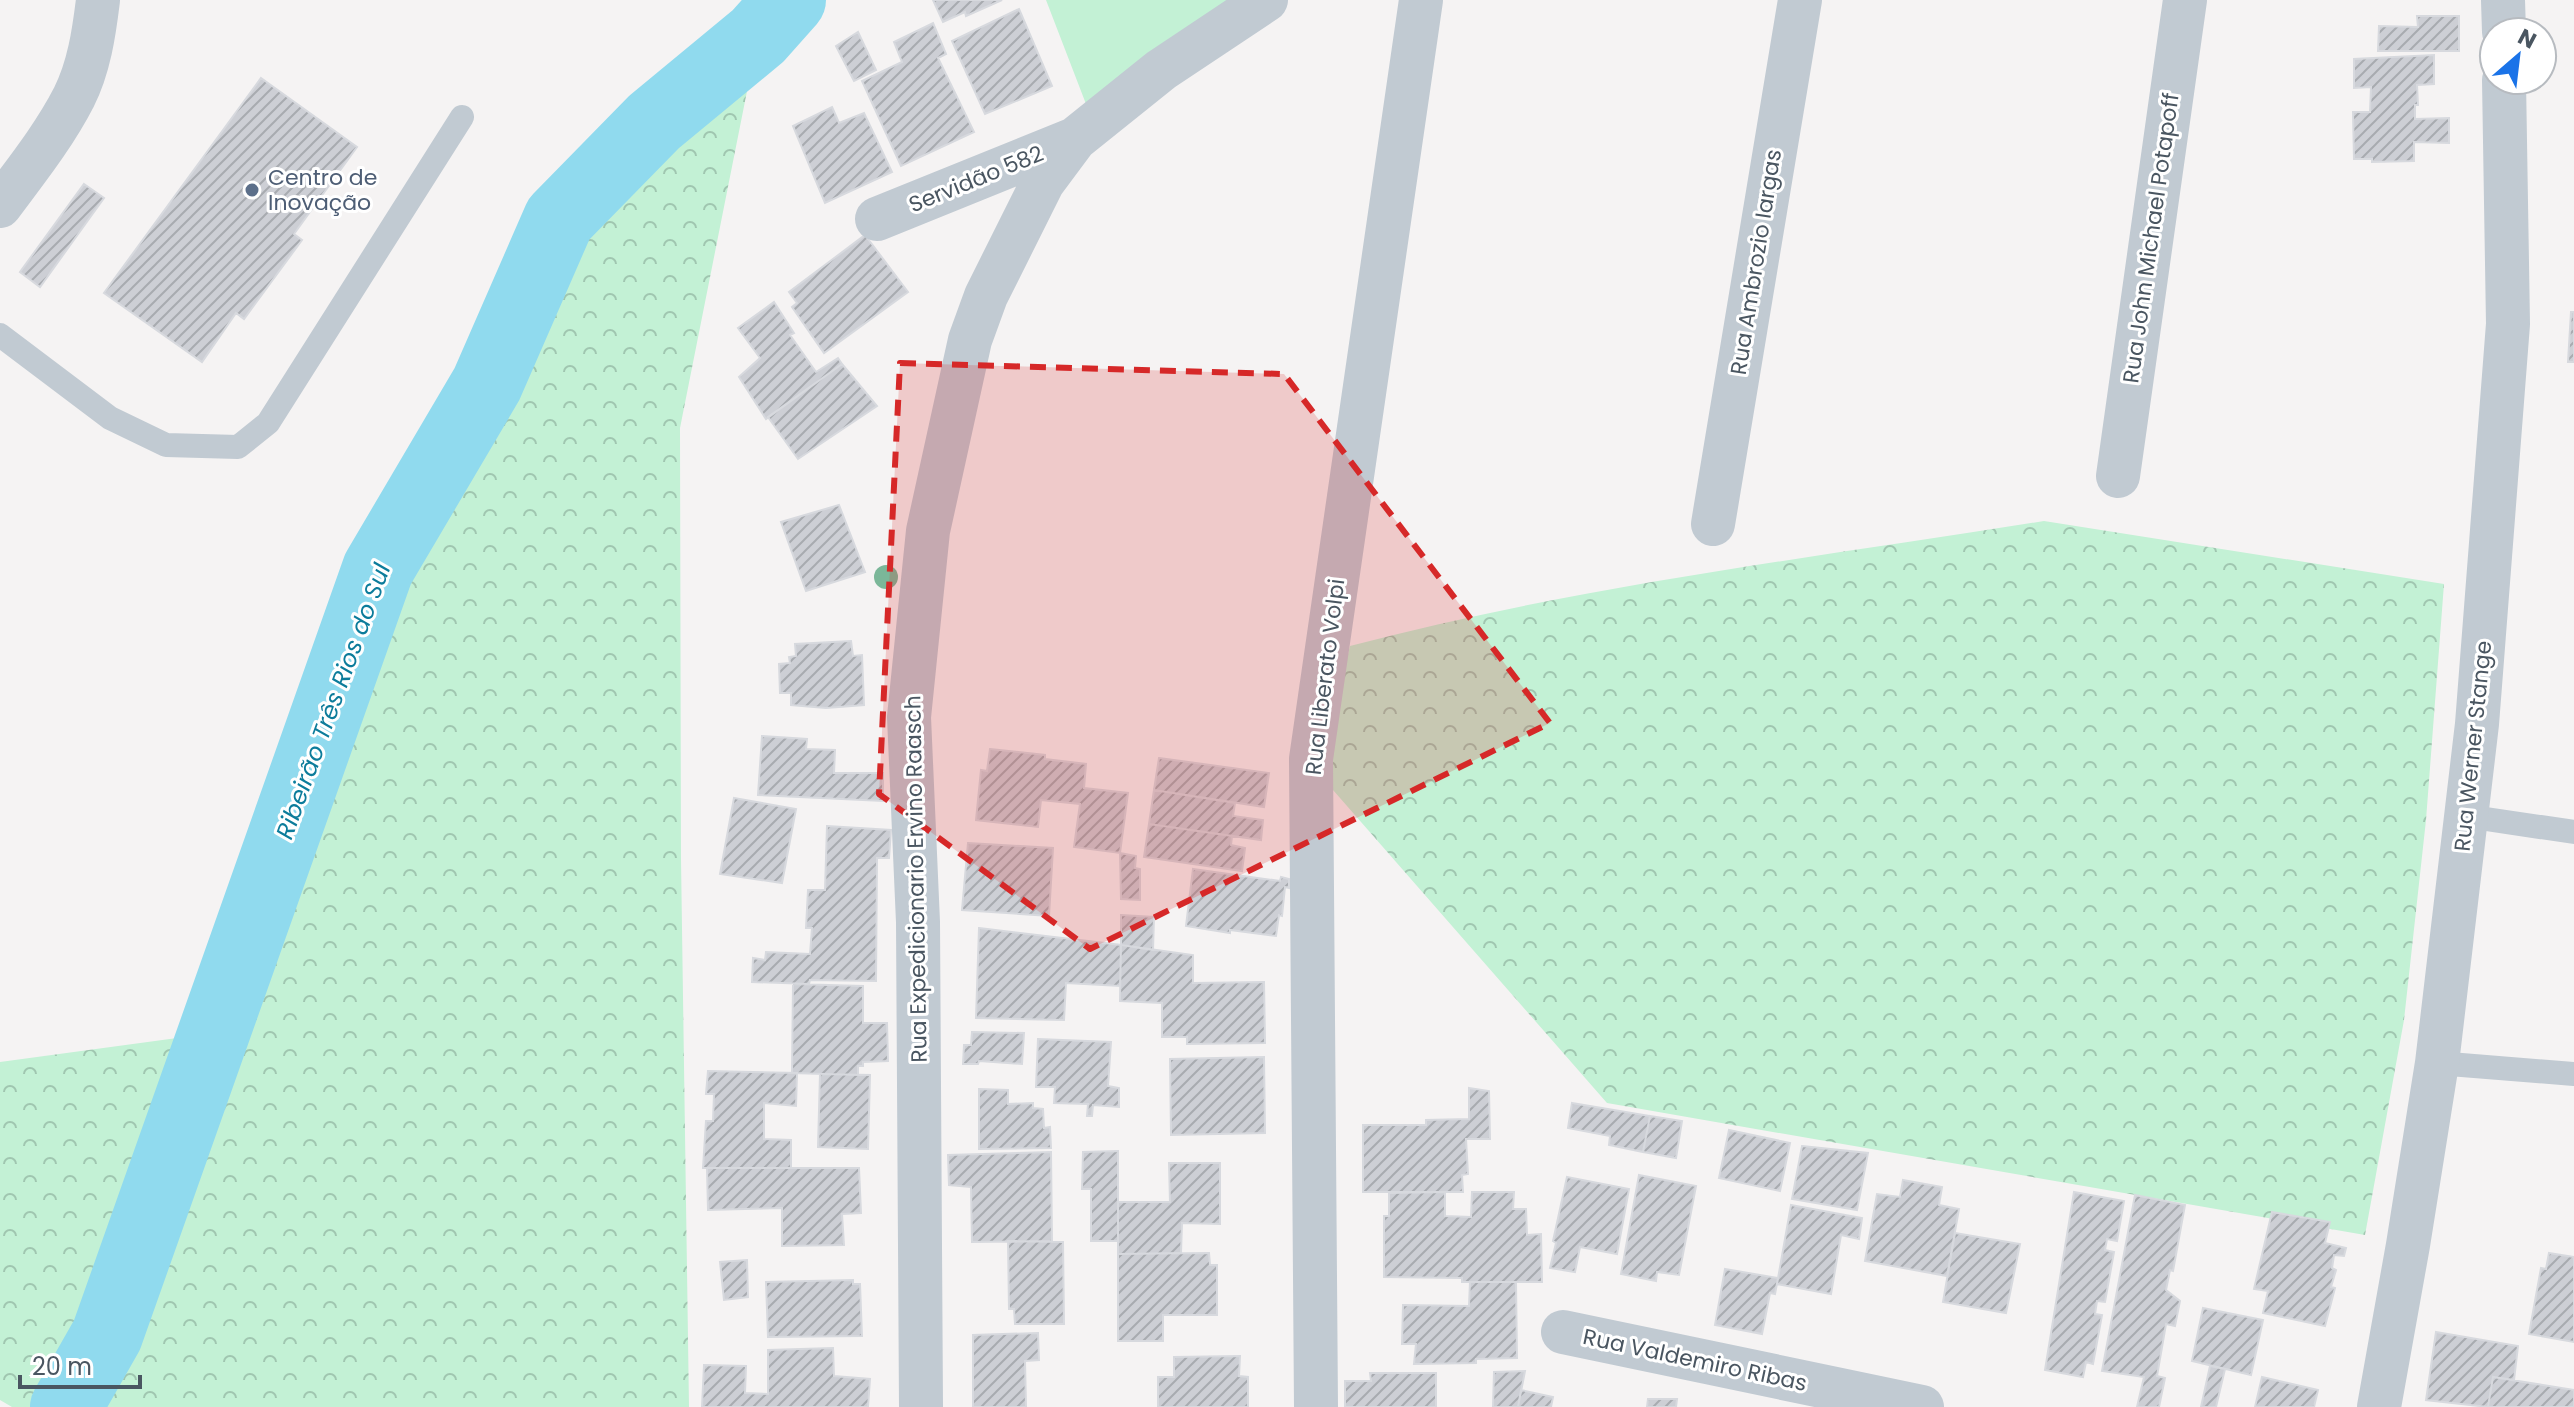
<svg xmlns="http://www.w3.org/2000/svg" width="2574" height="1407" font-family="Poppins,sans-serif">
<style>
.green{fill:#c3f1d5}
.forest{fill:url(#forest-crowns)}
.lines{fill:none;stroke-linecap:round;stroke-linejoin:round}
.river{stroke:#90daee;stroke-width:72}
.building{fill:url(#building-hatch);stroke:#d7d9de;stroke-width:2}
.service{stroke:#c1cad2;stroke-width:24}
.minor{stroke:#c1cad2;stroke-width:44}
.tree{fill:#7bb799}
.marked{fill:#d62828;fill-opacity:0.2;stroke:#d62828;stroke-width:6;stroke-dasharray:16 10;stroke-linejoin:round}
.service-dot{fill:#5c6f8a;stroke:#fff;stroke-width:3}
.labels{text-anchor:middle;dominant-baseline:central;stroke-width:6;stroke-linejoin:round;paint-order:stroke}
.service-label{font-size:22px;fill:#4e5e75;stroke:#fff;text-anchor:start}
.street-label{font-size:22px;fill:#4a5661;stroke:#fff}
.water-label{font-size:24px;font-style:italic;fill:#0c7c9b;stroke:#fff}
</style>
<defs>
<pattern id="forest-crowns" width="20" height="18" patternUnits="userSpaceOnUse" patternTransform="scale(2)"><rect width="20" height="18" fill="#c3f1d5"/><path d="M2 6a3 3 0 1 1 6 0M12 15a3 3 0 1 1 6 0" fill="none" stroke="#a0c6b0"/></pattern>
<pattern id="building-hatch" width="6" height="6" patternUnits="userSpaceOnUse" patternTransform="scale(2)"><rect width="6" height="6" fill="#cdcfd5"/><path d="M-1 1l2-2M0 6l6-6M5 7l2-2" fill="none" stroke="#a8abb0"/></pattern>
</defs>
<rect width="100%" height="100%" fill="#f5f3f3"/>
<!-- green -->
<path class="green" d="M 758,0 L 813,0 L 758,36 Z
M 1046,0 L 1228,0 L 1086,104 Z"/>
<!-- forest -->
<path class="forest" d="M 758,36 L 680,428 L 681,859 L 689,1407 L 12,1407 L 0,1400 L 0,1062 L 214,1033 L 378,569 L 487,384 L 559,219 L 654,122 Z
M 2044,521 L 2444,584 L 2426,820 L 2404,1020 L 2365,1235 L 1607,1103 L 1319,774 L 1350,646 C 1577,586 1812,558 2044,521 Z"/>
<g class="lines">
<!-- river -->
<path class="river" d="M 66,1407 L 107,1335 L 378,569 L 487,384 L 559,219 L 654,122 L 758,36 L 790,0"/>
</g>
<!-- building -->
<path class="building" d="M 933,0 L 1002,0 L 966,16 L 965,12 L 943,22 Z
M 1019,9 L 1052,86 L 985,114 L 952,41 Z
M 2417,16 L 2459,16 L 2459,51 L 2378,51 L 2379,26 L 2418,27 Z
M 933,23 L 946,54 L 938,58 L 974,132 L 901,166 L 862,81 L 902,62 L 894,42 Z
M 858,32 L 876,70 L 854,81 L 836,46 Z
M 2434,55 L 2434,84 L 2417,85 L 2418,105 L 2415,105 L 2415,119 L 2449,118 L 2449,143 L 2414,142 L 2414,161 L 2372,162 L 2372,159 L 2354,159 L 2353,112 L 2370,112 L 2371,87 L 2354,88 L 2354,59 Z
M 261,78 L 357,147 L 294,234 L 302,240 L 244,319 L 236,313 L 202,362 L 104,293 Z
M 832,107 L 839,123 L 864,113 L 892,172 L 825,203 L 793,126 Z
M 84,184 L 104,198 L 40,287 L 20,272 Z
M 865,235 L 908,292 L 824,353 L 792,307 L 797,303 L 789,292 Z
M 774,302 L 794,333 L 790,335 L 816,372 L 838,358 L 842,364 L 766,419 L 739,377 L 760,358 L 738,328 Z
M 2571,312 L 2574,312 L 2574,362 L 2568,362 Z
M 842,364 L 877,406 L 798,459 L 768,417 Z
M 839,505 L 865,572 L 806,591 L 781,522 Z
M 851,641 L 853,656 L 862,655 L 864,705 L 826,708 L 791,705 L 791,693 L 780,693 L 779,664 L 790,663 L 789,657 L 796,656 L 795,644 Z
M 762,736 L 807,739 L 806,749 L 835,750 L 834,773 L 883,773 L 883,801 L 758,795 Z
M 990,749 L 1045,755 L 1045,759 L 1086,764 L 1084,788 L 1128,793 L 1120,853 L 1074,847 L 1080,804 L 1041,800 L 1038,827 L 976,820 L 981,770 L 987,771 Z
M 1159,758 L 1269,773 L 1264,807 L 1154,790 Z
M 1154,790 L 1235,803 L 1233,816 L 1263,820 L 1261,840 L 1149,824 Z
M 734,798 L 796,809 L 782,883 L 720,874 Z
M 1149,824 L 1232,836 L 1231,845 L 1245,848 L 1242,871 L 1144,857 Z
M 827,826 L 891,830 L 889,858 L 877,858 L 876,981 L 810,980 L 809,984 L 752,982 L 753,958 L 765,960 L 766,952 L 810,954 L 812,928 L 806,928 L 808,890 L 825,890 Z
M 968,843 L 1053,848 L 1049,916 L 962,910 Z
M 1120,853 L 1136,856 L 1135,868 L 1140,869 L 1140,900 L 1121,899 Z
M 1193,869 L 1280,881 L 1281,877 L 1289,879 L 1289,888 L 1285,887 L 1282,916 L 1279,915 L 1276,936 L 1230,930 L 1230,933 L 1186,926 Z
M 1121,915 L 1154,917 L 1153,950 L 1121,945 Z
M 979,928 L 1121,945 L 1120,986 L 1066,983 L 1064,1020 L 976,1018 Z
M 1121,945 L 1193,955 L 1193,983 L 1264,982 L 1265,1043 L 1187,1044 L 1187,1037 L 1162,1037 L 1162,1003 L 1120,1001 Z
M 793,984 L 863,986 L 863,1023 L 887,1023 L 888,1061 L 863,1062 L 863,1066 L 858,1066 L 858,1075 L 792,1073 Z
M 972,1032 L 1024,1033 L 1022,1064 L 979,1061 L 978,1064 L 963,1064 L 964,1045 L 971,1045 Z
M 1038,1039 L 1111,1042 L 1108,1086 L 1119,1088 L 1119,1107 L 1093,1105 L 1092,1116 L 1087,1116 L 1088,1104 L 1054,1103 L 1055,1087 L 1036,1087 Z
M 1264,1057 L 1265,1133 L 1171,1135 L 1170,1059 Z
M 708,1071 L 797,1073 L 796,1106 L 764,1103 L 764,1139 L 791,1140 L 791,1168 L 703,1168 L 706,1121 L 713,1121 L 714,1094 L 706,1094 Z
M 820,1074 L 870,1075 L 868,1149 L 818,1147 Z
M 1469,1088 L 1489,1091 L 1490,1139 L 1466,1139 L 1468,1174 L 1462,1175 L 1463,1192 L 1363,1192 L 1363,1125 L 1426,1125 L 1426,1120 L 1469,1119 Z
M 979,1089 L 1008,1090 L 1008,1104 L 1033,1103 L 1033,1108 L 1043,1109 L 1044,1128 L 1050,1127 L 1051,1148 L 979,1149 Z
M 1572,1103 L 1650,1116 L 1643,1152 L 1609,1145 L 1610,1136 L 1568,1128 Z
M 1650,1116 L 1682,1121 L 1676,1158 L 1643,1152 Z
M 1729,1130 L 1790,1143 L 1780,1191 L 1719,1178 Z
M 1802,1146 L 1868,1153 L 1857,1210 L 1792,1199 Z
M 1118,1151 L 1118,1241 L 1091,1241 L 1091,1189 L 1082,1189 L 1083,1152 Z
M 1051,1152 L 1052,1241 L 972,1242 L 971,1187 L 949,1185 L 948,1155 Z
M 1169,1163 L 1220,1163 L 1220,1224 L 1182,1223 L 1181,1253 L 1118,1254 L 1118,1202 L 1170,1202 Z
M 707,1168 L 859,1168 L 861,1213 L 842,1214 L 844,1245 L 782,1246 L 782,1208 L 708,1210 Z
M 1639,1175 L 1696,1186 L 1679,1275 L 1657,1272 L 1656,1281 L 1621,1274 Z
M 1567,1177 L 1629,1189 L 1617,1254 L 1580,1247 L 1575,1272 L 1550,1268 L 1556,1243 L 1553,1241 Z
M 1903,1180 L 1942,1187 L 1939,1205 L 1959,1209 L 1947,1276 L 1865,1261 L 1877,1194 L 1900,1197 Z
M 1445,1192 L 1445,1216 L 1471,1217 L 1472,1192 L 1514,1192 L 1513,1209 L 1526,1209 L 1527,1235 L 1541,1234 L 1542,1282 L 1462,1282 L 1462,1278 L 1384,1277 L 1384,1216 L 1389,1216 L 1389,1193 Z
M 2074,1192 L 2124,1201 L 2117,1241 L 2107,1239 L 2105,1250 L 2114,1252 L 2105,1302 L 2097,1301 L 2095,1314 L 2102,1315 L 2093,1364 L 2086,1362 L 2083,1377 L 2045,1370 Z
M 2135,1195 L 2185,1205 L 2173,1271 L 2170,1270 L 2166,1290 L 2180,1301 L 2175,1326 L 2166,1324 L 2157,1376 L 2165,1378 L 2159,1407 L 2137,1407 L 2144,1377 L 2102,1371 Z
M 1791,1205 L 1862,1218 L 1859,1239 L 1841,1235 L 1831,1294 L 1777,1284 Z
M 2272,1212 L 2330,1222 L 2325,1243 L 2346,1248 L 2344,1256 L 2334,1255 L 2332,1268 L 2336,1270 L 2331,1287 L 2335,1288 L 2325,1326 L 2263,1313 L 2268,1291 L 2254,1289 Z
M 1955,1233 L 2020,1244 L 2006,1313 L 1943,1302 Z
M 1008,1241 L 1063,1242 L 1064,1324 L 1015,1324 L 1014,1309 L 1009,1309 Z
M 1209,1253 L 1210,1265 L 1217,1265 L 1217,1315 L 1163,1315 L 1163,1341 L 1118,1341 L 1118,1254 Z
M 2549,1253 L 2574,1257 L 2574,1342 L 2529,1334 L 2541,1268 L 2546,1269 Z
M 747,1260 L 748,1297 L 724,1300 L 720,1262 Z
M 1725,1269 L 1778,1278 L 1775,1294 L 1770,1293 L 1762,1334 L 1715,1325 Z
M 853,1280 L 853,1284 L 860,1284 L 862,1336 L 768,1337 L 766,1282 Z
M 1470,1282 L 1516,1282 L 1517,1358 L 1476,1359 L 1476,1363 L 1414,1364 L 1416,1344 L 1402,1344 L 1403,1305 L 1469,1306 Z
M 2203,1308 L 2263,1320 L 2251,1375 L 2192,1361 Z
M 2436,1332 L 2518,1346 L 2514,1380 L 2493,1377 L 2488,1407 L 2426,1400 Z
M 1038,1333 L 1039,1360 L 1025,1361 L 1026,1407 L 973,1407 L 973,1335 Z
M 833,1348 L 834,1376 L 870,1379 L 868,1407 L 702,1407 L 704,1365 L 746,1366 L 745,1393 L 768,1394 L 768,1350 Z
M 1240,1356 L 1239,1376 L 1248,1377 L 1248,1407 L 1158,1407 L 1158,1377 L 1174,1377 L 1174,1357 Z
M 2210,1366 L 2225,1369 L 2216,1407 L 2201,1407 Z
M 1525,1371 L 1518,1407 L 1493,1407 L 1494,1372 Z
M 1370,1373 L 1436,1373 L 1436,1407 L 1345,1407 L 1345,1381 L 1371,1381 Z
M 2262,1377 L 2318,1390 L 2314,1407 L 2255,1407 Z
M 2493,1377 L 2574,1390 L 2574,1407 L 2488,1407 Z
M 1521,1390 L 1553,1397 L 1551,1407 L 1518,1407 Z
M 1648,1399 L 1677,1399 L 1676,1407 L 1647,1407 Z"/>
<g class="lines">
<!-- service -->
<path class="service" d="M 0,335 L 110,418 L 166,445 L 238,447 L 268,423 L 462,117
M 2466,816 L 2574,832
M 2437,1063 L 2574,1074"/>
<!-- minor -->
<path class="minor" d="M 2503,0 L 2504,32
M 0,206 C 26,171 54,136 74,97 C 89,67 94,33 98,0
M 877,219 L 1075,139
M 2118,476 L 2185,0
M 1713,524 L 1800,0
M 1563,1332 L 1922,1407
M 921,1407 L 918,922 L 909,717 L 928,531 L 970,340 L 986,296 L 1043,182 L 1075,139 L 1161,70 L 1266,0
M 1316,1407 L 1311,759 L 1421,0
M 2379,1407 L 2408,1245 L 2437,1063 L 2477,724 L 2508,324 L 2504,80"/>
</g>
<!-- trees -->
<circle class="tree" cx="886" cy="577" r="12"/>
<!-- marked area -->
<path class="marked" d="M 900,363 L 1284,374 L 1550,723 L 1090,949 L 879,794 Z"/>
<!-- markers -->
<circle class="service-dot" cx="252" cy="190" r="8"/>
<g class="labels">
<!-- service labels -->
<g class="service-label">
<text x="268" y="177">Centro de<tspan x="268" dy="25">Inovação</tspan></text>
</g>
<!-- street labels -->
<g class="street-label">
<text transform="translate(976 179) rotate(-22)">Servidão 582</text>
<text transform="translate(2151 238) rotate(-82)">Rua John Michael Potapoff</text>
<text transform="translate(1756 262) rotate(-81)">Rua Ambrozio Iargas</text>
<text transform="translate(1325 677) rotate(-83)">Rua Liberato Volpi</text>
<text transform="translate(2473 746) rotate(-84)">Rua Werner Stange</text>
<text transform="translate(916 879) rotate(-91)">Rua Expedicionario Ervino Raasch</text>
<text transform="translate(1695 1360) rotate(12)">Rua Valdemiro Ribas</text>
</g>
<!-- water labels -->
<g class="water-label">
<text transform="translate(333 701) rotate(-70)">Ribeirão Três Rios do Sul</text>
</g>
</g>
<!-- north arrow -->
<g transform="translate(2518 56) rotate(28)"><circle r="38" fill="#ffffff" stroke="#b7bbc0" stroke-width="2"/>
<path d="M0-6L14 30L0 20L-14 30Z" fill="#1a73e8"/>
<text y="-12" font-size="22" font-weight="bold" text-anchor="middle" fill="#4a5661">N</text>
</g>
<!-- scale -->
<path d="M20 1375v12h120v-12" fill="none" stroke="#4a5661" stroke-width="4"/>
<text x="32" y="1375" font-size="24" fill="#4a5661" stroke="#ffffff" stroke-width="6" paint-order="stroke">20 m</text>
</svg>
